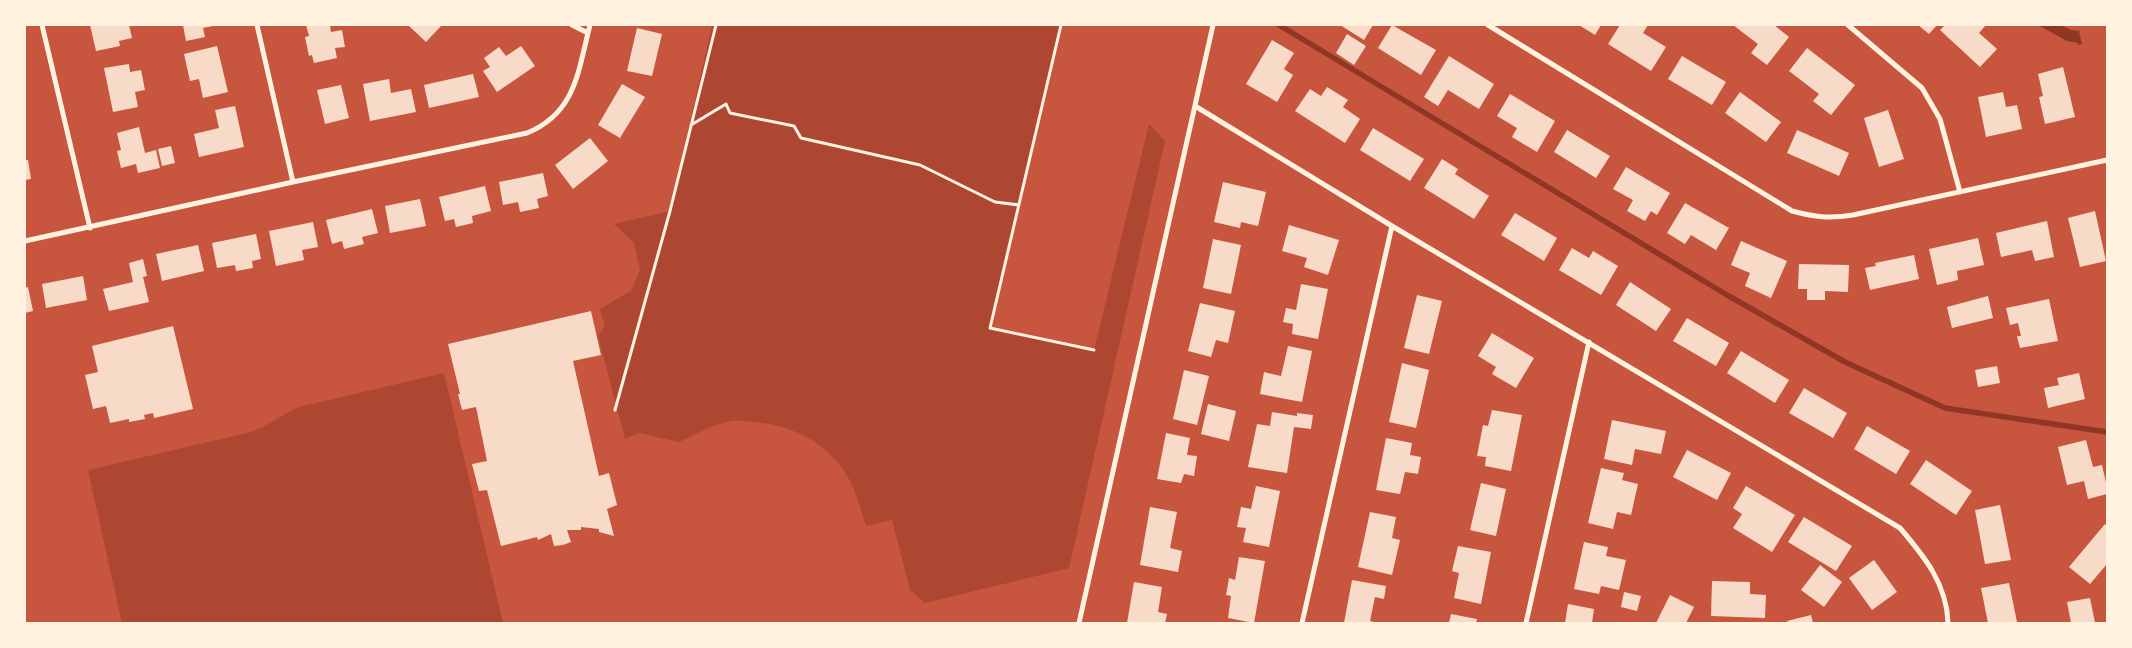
<svg xmlns="http://www.w3.org/2000/svg" width="2132" height="648" font-family="Jost,sans-serif">
<style>
.green{fill:#ae4732}
.water{fill:#8f3625}
.lines{fill:none;stroke-linecap:round;stroke-linejoin:round}
.stream{stroke:#8f3625;stroke-width:5.5}
.building{fill:#f7dbc8}
.path{stroke:#fff3e0;stroke-width:3}
.minor{stroke:#fff3e0;stroke-width:5}
</style>
<rect width="100%" height="100%" fill="#c8553d"/>
<!-- green -->
<path class="green" d="M 712,25 L 1061,25 L 990,328 L 1094,350 L 1149,124 L 1165,141 L 1069,568 L 925,603 L 910,590 L 892,520 L 866,526 C 861,511 857,493 849,479 C 830,443 791,424 751,422 C 745,421 738,420 732,421 C 714,424 695,434 679,442 L 639,433 L 625,439 L 598,336 L 605,326 L 600,309 L 631,291 L 640,270 L 634,243 L 614,224 L 670,211 Z
M 444,373 L 503,623 L 122,623 L 88,470 L 247,433 C 267,428 281,414 299,407 Z"/>
<!-- water -->
<path class="water" d="M 2038,25 L 2061,25 L 2071,30 L 2079,31 L 2082,44 L 2078,45 L 2078,43 L 2067,41 Z"/>
<g class="lines">
<!-- stream -->
<path class="stream" d="M 1279,25 L 1727,295 L 1845,362 L 1945,408 L 2107,432"/>
</g>
<!-- building -->
<path class="building" d="M 90,25 L 129,25 L 132,38 L 119,41 L 120,46 L 96,51 Z
M 183,25 L 213,25 L 213,26 L 203,28 L 205,37 L 186,41 Z
M 306,25 L 330,25 L 331,32 L 342,30 L 345,47 L 335,48 L 337,58 L 314,63 L 312,55 L 309,56 L 305,37 L 309,36 Z
M 408,25 L 442,25 L 426,42 Z
M 1340,25 L 1373,25 L 1364,40 Z
M 1392,25 L 1436,50 L 1421,75 L 1378,48 Z
M 1579,25 L 1601,25 L 1595,35 Z
M 1620,25 L 1648,25 L 1643,33 L 1666,47 L 1651,71 L 1608,44 Z
M 1733,25 L 1774,25 L 1789,37 L 1767,65 L 1751,53 L 1758,44 Z
M 1918,25 L 1937,25 L 1929,34 Z
M 1945,25 L 1986,25 L 1979,33 L 1997,49 L 1980,67 L 1940,30 Z
M 637,28 L 662,34 L 652,76 L 627,71 Z
M 1347,34 L 1366,46 L 1354,65 L 1336,53 Z
M 1272,40 L 1294,53 L 1284,69 L 1293,75 L 1277,102 L 1246,84 Z
M 217,46 L 228,92 L 203,98 L 199,79 L 190,81 L 184,54 Z
M 521,46 L 535,66 L 497,92 L 483,71 L 490,67 L 484,58 L 499,47 L 506,56 Z
M 1807,48 L 1855,85 L 1831,115 L 1813,101 L 1819,94 L 1789,71 Z
M 1449,56 L 1494,84 L 1479,109 L 1448,90 L 1438,106 L 1424,97 Z
M 1682,56 L 1726,82 L 1712,105 L 1668,79 Z
M 129,64 L 130,72 L 141,70 L 145,90 L 135,92 L 138,107 L 113,112 L 104,68 Z
M 2063,67 L 2075,117 L 2045,124 L 2039,97 L 2043,96 L 2038,74 Z
M 473,74 L 479,97 L 429,108 L 424,85 Z
M 389,79 L 391,93 L 411,89 L 416,112 L 370,121 L 363,84 Z
M 622,84 L 645,97 L 620,138 L 598,125 Z
M 341,85 L 349,118 L 325,124 L 317,90 Z
M 1327,87 L 1348,100 L 1343,107 L 1360,119 L 1345,143 L 1295,111 L 1310,89 L 1321,96 Z
M 1740,92 L 1781,122 L 1766,142 L 1725,113 Z
M 2003,92 L 2006,107 L 2017,105 L 2022,129 L 1986,137 L 1978,97 Z
M 1510,94 L 1555,121 L 1537,152 L 1512,137 L 1517,128 L 1497,116 Z
M 235,106 L 244,147 L 199,157 L 194,134 L 219,128 L 215,110 Z
M 1888,110 L 1904,159 L 1879,167 L 1864,118 Z
M 139,127 L 145,153 L 156,150 L 160,168 L 138,173 L 136,164 L 121,168 L 117,151 L 121,150 L 117,133 Z
M 1373,128 L 1424,159 L 1410,181 L 1360,150 Z
M 1567,130 L 1610,156 L 1596,178 L 1554,152 Z
M 1797,130 L 1849,153 L 1839,176 L 1787,153 Z
M 590,138 L 608,161 L 573,189 L 555,165 Z
M 171,146 L 175,163 L 162,166 L 158,149 Z
M 1442,159 L 1458,169 L 1455,174 L 1489,196 L 1474,219 L 1424,188 Z
M 25,160 L 28,160 L 31,179 L 25,180 Z
M 1626,167 L 1670,193 L 1657,215 L 1651,211 L 1645,221 L 1627,211 L 1633,200 L 1613,189 Z
M 543,173 L 548,196 L 537,199 L 539,208 L 520,212 L 518,202 L 503,205 L 499,182 Z
M 1223,182 L 1266,192 L 1258,226 L 1241,222 L 1240,228 L 1214,222 Z
M 485,186 L 491,211 L 472,216 L 473,223 L 456,227 L 454,219 L 445,221 L 439,197 Z
M 420,199 L 426,226 L 390,233 L 385,206 Z
M 1685,203 L 1729,228 L 1716,250 L 1691,235 L 1685,244 L 1667,233 Z
M 372,209 L 378,233 L 362,237 L 364,244 L 344,249 L 342,241 L 332,244 L 326,220 Z
M 2095,211 L 2106,261 L 2080,267 L 2068,218 Z
M 1515,213 L 1557,238 L 1544,261 L 1501,235 Z
M 2047,221 L 2054,257 L 2035,261 L 2032,250 L 2001,257 L 1996,233 Z
M 313,222 L 318,247 L 302,250 L 304,260 L 276,266 L 269,231 Z
M 1289,225 L 1339,240 L 1328,275 L 1304,267 L 1307,258 L 1282,251 Z
M 256,234 L 261,259 L 252,261 L 253,268 L 236,271 L 235,265 L 217,268 L 212,243 Z
M 1978,238 L 1984,265 L 1957,271 L 1958,280 L 1937,285 L 1929,249 Z
M 1213,239 L 1241,245 L 1231,294 L 1203,288 Z
M 1741,241 L 1787,261 L 1771,298 L 1745,286 L 1750,273 L 1731,265 Z
M 198,245 L 204,271 L 162,281 L 156,254 Z
M 1572,248 L 1589,258 L 1593,251 L 1618,266 L 1601,295 L 1559,270 Z
M 1914,255 L 1919,279 L 1870,290 L 1865,268 L 1876,266 L 1875,263 Z
M 143,259 L 147,276 L 143,277 L 149,302 L 109,311 L 103,289 L 133,282 L 129,263 Z
M 1799,264 L 1849,265 L 1848,292 L 1825,291 L 1825,300 L 1807,300 L 1807,289 L 1798,289 Z
M 83,276 L 87,300 L 46,308 L 42,284 Z
M 1630,282 L 1671,309 L 1656,331 L 1616,305 Z
M 1301,284 L 1328,289 L 1318,339 L 1292,334 L 1293,324 L 1283,322 L 1286,308 L 1296,310 Z
M 28,287 L 33,311 L 25,313 L 25,288 Z
M 1417,295 L 1442,301 L 1429,354 L 1404,348 Z
M 1988,296 L 1993,318 L 1952,328 L 1947,307 Z
M 2049,299 L 2058,341 L 2020,348 L 2017,336 L 2021,336 L 2018,323 L 2010,325 L 2006,308 Z
M 1200,303 L 1235,311 L 1228,343 L 1216,340 L 1211,357 L 1188,351 Z
M 591,311 L 601,355 L 573,361 L 599,476 L 609,473 L 617,505 L 607,509 L 614,536 L 599,532 L 599,529 L 581,527 L 581,530 L 567,530 L 571,542 L 563,545 L 554,546 L 551,534 L 538,540 L 537,537 L 501,546 L 487,490 L 479,491 L 472,464 L 487,461 L 476,407 L 462,410 L 458,394 L 460,394 L 448,344 Z
M 1687,318 L 1729,343 L 1716,366 L 1673,341 Z
M 173,326 L 193,409 L 154,418 L 153,413 L 144,415 L 145,419 L 129,422 L 129,419 L 110,423 L 106,406 L 93,409 L 85,375 L 98,372 L 92,346 Z
M 1492,333 L 1534,358 L 1516,388 L 1492,374 L 1496,367 L 1478,356 Z
M 1288,346 L 1312,351 L 1302,402 L 1260,394 L 1264,372 L 1281,376 Z
M 1741,351 L 1789,380 L 1775,403 L 1727,373 Z
M 1402,363 L 1429,370 L 1416,428 L 1389,422 Z
M 1997,366 L 2000,383 L 1978,387 L 1975,370 Z
M 1184,370 L 1209,376 L 1197,425 L 1173,419 Z
M 2079,373 L 2085,399 L 2048,408 L 2044,388 L 2059,385 L 2057,378 Z
M 1804,388 L 1847,413 L 1833,438 L 1789,413 Z
M 1208,404 L 1236,411 L 1229,441 L 1201,434 Z
M 1492,410 L 1522,415 L 1511,471 L 1485,466 L 1486,457 L 1477,456 L 1483,425 L 1488,426 Z
M 1272,412 L 1297,416 L 1297,413 L 1313,415 L 1311,429 L 1294,427 L 1287,473 L 1248,467 L 1257,424 L 1270,426 Z
M 1612,420 L 1666,431 L 1661,454 L 1635,449 L 1632,465 L 1604,459 Z
M 1867,426 L 1910,451 L 1896,474 L 1854,449 Z
M 1166,433 L 1190,438 L 1187,455 L 1197,456 L 1194,476 L 1184,474 L 1181,483 L 1157,479 Z
M 1386,438 L 1412,443 L 1410,455 L 1421,457 L 1418,474 L 1405,472 L 1400,494 L 1376,490 Z
M 2086,440 L 2093,467 L 2102,465 L 2107,487 L 2107,494 L 2088,499 L 2084,481 L 2067,485 L 2058,447 Z
M 1687,450 L 1731,473 L 1717,500 L 1673,477 Z
M 1926,460 L 1972,491 L 1956,515 L 1910,484 Z
M 1601,468 L 1624,473 L 1622,480 L 1638,484 L 1631,515 L 1617,512 L 1613,529 L 1588,523 Z
M 1481,483 L 1506,489 L 1496,536 L 1470,530 Z
M 1256,486 L 1280,491 L 1269,547 L 1243,542 L 1246,528 L 1237,527 L 1241,507 L 1251,509 Z
M 1746,486 L 1795,515 L 1772,552 L 1733,528 L 1742,514 L 1733,508 Z
M 2000,505 L 2011,560 L 1985,564 L 1975,510 Z
M 1150,507 L 1177,512 L 1170,548 L 1182,551 L 1178,572 L 1140,565 Z
M 1370,512 L 1396,517 L 1392,538 L 1400,540 L 1392,575 L 1358,567 Z
M 1804,517 L 1852,546 L 1836,571 L 1788,542 Z
M 2105,524 L 2107,526 L 2107,564 L 2090,584 L 2069,567 Z
M 1584,542 L 1608,547 L 1606,556 L 1626,560 L 1619,590 L 1601,586 L 1599,594 L 1574,589 Z
M 1458,546 L 1491,552 L 1481,604 L 1454,598 L 1459,573 L 1452,571 Z
M 1239,557 L 1265,561 L 1254,623 L 1228,618 L 1231,596 L 1226,595 L 1229,578 L 1235,580 Z
M 1874,560 L 1897,592 L 1872,610 L 1849,578 Z
M 1820,565 L 1842,582 L 1824,607 L 1801,590 Z
M 1352,580 L 1386,586 L 1384,599 L 1375,597 L 1370,621 L 1378,623 L 1344,623 Z
M 1712,581 L 1750,582 L 1750,594 L 1766,595 L 1765,618 L 1711,616 Z
M 1134,582 L 1162,587 L 1158,612 L 1167,614 L 1165,623 L 1127,623 Z
M 2009,583 L 2017,622 L 1988,623 L 1981,588 Z
M 1624,592 L 1641,596 L 1637,611 L 1621,607 Z
M 1670,595 L 1694,607 L 1686,623 L 1656,623 Z
M 2090,598 L 2095,623 L 2071,623 L 2067,602 Z
M 1568,604 L 1594,609 L 1592,623 L 1565,623 Z
M 1451,614 L 1477,619 L 1476,623 L 1449,623 Z
M 1811,615 L 1813,623 L 1788,623 L 1787,621 Z"/>
<g class="lines">
<!-- path -->
<path class="path" d="M 1061,25 L 990,328 L 1094,350
M 691,125 L 726,104 L 730,113 L 794,126 L 801,138 L 920,165 L 995,202 L 1019,205
M 615,410 L 670,211 L 716,25"/>
<!-- minor -->
<path class="minor" d="M 42,25 L 90,228
M 257,25 L 293,182
M 572,25 L 588,33
M 1488,25 L 1792,211 C 1815,217 1829,219 1853,215 L 2107,160
M 1848,25 L 1922,88 L 1940,119 L 1960,192
M 1195,106 L 1392,226 L 1900,528 C 1924,556 1947,584 1948,623
M 25,241 L 293,182 L 527,133 C 576,113 578,71 590,25
M 1079,623 L 1213,25
M 1302,623 L 1392,226
M 1526,623 L 1589,342"/>
</g>
<!-- border -->
<rect width="2132" height="648" fill="none" stroke="#fff3e0" stroke-width="52"/>
</svg>
